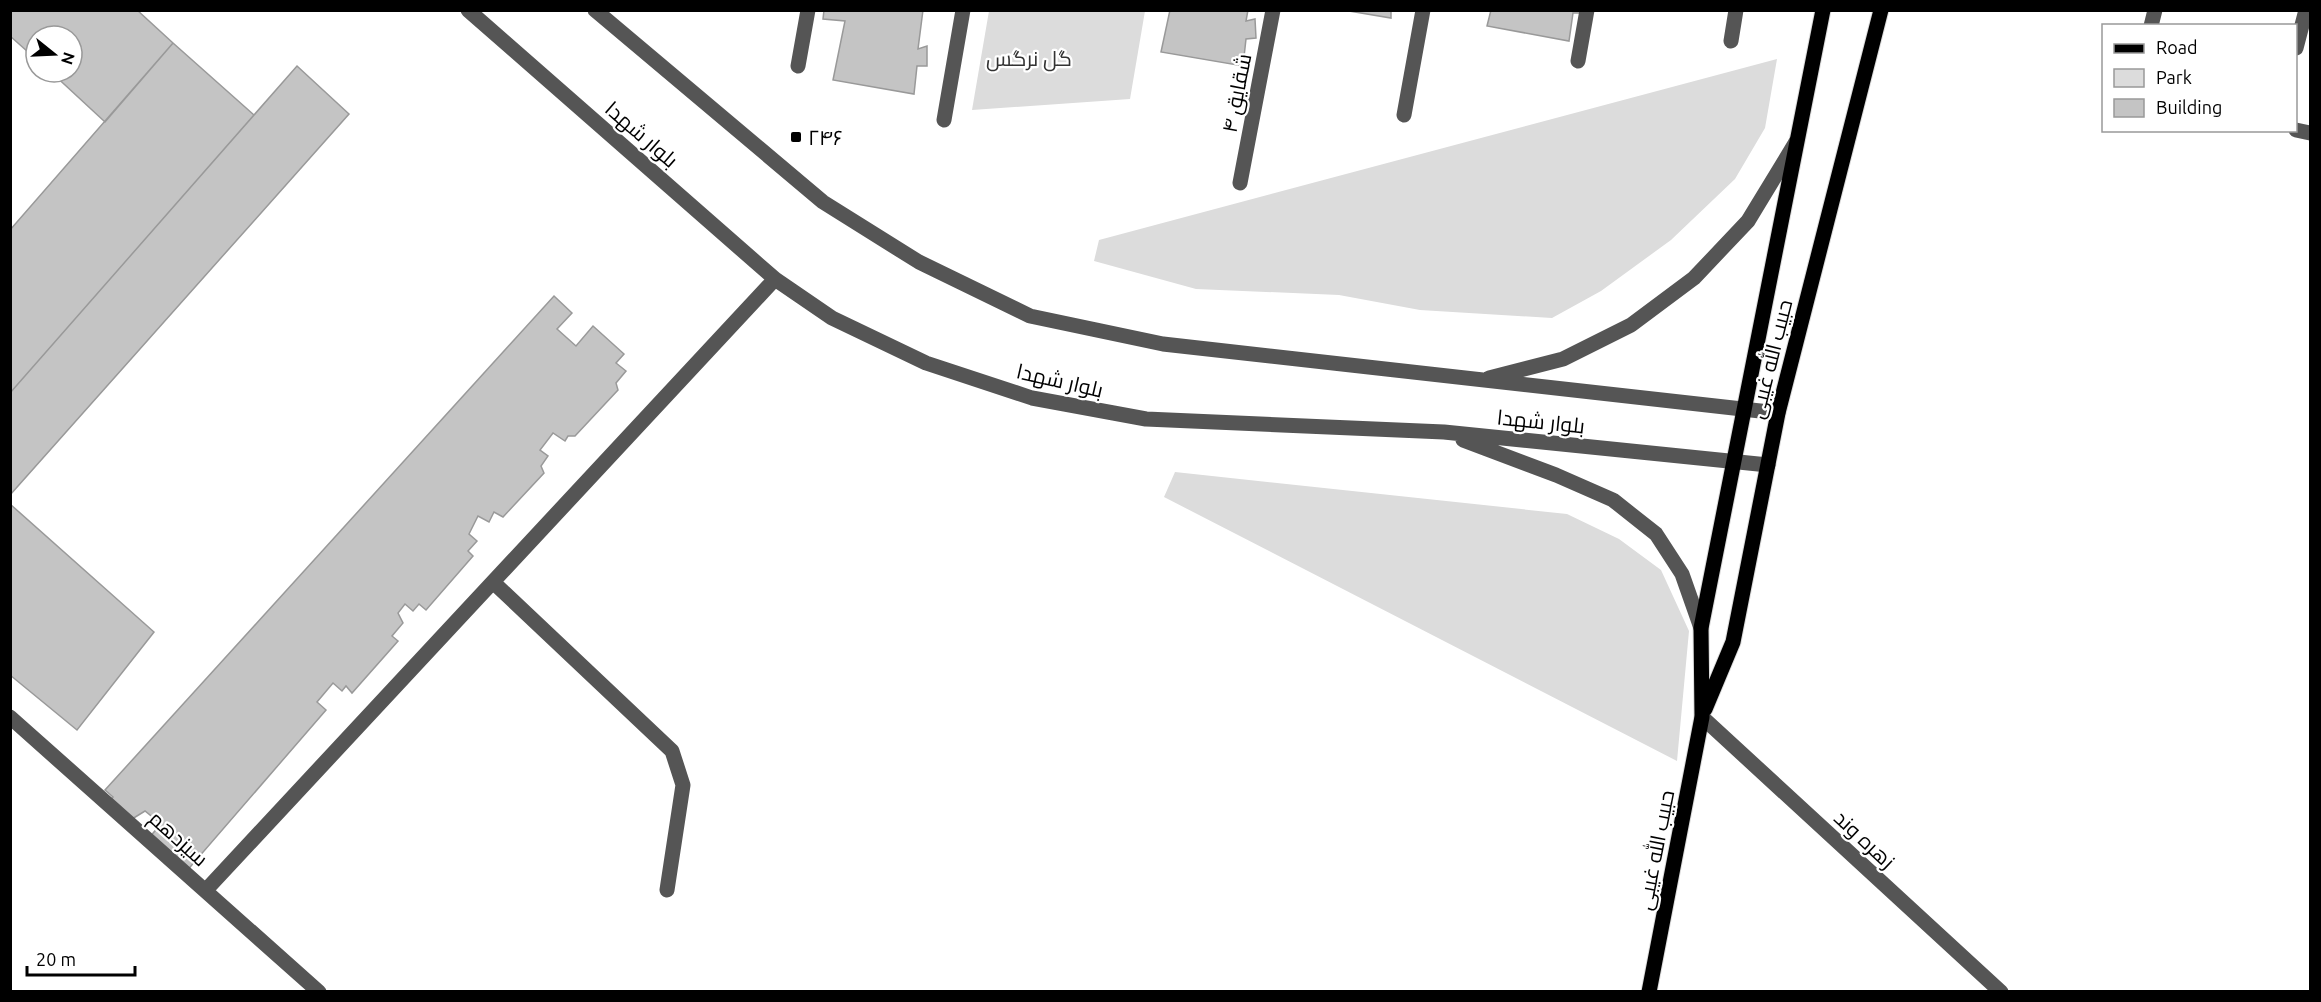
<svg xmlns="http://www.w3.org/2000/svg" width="2321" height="1002" font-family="Ubuntu,Cairo,sans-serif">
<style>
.green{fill:#dcdcdc}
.building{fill:#c4c4c4;stroke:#999;stroke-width:1.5}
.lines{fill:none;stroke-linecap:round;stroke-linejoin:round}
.major-casing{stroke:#dbdbdb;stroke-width:17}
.minor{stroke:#555;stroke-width:15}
.major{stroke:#000;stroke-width:15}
.poi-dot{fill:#000;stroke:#fff;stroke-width:2}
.labels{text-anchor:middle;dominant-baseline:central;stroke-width:4.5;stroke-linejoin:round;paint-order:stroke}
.park-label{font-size:21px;fill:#333;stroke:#fff}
.street-label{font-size:21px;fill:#000;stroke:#fff}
.poi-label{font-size:21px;fill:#000;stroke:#fff;text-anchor:start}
</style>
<rect width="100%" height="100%" fill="#fff"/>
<!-- green -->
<path class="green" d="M 989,11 L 1145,11 L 1130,99 L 972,110 Z
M 1777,59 L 1765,128 L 1735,179 L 1671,240 L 1601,291 L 1552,318 L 1420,310 L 1339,295 L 1196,289 L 1094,261 L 1099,240 Z
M 1175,472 L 1567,514 L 1619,539 L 1661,570 L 1689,631 L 1677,761 L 1164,497 Z"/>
<!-- building -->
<path class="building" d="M 10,10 L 137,10 L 173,43 L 105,122 L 51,72 L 72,72 L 72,36 L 36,36 L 36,59 L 10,36 Z
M 824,10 L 923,10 L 918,49 L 927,46 L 927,66 L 917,66 L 914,94 L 833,80 L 845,21 L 823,19 Z
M 1170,10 L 1248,10 L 1246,21 L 1255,19 L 1256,38 L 1246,39 L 1243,66 L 1161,52 Z
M 1343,10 L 1391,10 L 1391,18 Z
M 1491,10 L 1582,10 L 1582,13 L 1573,13 L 1569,41 L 1487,26 Z
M 173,43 L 254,115 L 10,393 L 10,230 Z
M 297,66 L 349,114 L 10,495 L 10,393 Z
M 554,296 L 572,313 L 557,329 L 576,346 L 593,326 L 624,354 L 616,363 L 626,371 L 616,383 L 618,390 L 575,436 L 568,436 L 565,441 L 553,433 L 540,450 L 548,456 L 541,466 L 544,473 L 503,517 L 494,512 L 489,522 L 478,516 L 469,534 L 477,541 L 468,551 L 473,556 L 426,610 L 419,604 L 413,611 L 405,604 L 398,613 L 403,623 L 392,636 L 398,641 L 352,693 L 346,686 L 342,691 L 333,683 L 317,702 L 326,710 L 185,873 L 147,840 L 161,824 L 145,811 L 124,824 L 104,806 L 113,797 L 105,790 Z
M 10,504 L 154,632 L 77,730 L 10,675 Z"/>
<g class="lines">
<!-- major casing -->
<g class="major-casing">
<path id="major" d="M 1705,709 L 1733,642 L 1778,413 L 1881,10
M 1649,992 L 1702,717 L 1701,628 L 1823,10"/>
</g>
<!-- minor -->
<path class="minor" d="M 468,10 L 775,279 L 832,318 L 926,363 L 1032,398 L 1146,419 L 1444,432 L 1768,465
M 595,10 L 823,202 L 919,262 L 1030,316 L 1163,344 L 1778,413
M 2151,26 L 2155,10
M 1731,41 L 1736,10
M 2296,48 L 2306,10
M 1578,61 L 1587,10
M 798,66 L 808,10
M 1404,115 L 1423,10
M 944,120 L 963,10
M 2296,130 L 2310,133
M 1240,183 L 1273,10
M 1489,378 L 1563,359 L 1631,325 L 1694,278 L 1748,221 L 1796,142
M 1463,440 L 1556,475 L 1613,500 L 1656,534 L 1682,574 L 1701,628
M 493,582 L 672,751 L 683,785 L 667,890
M 10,717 L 319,992
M 1702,717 L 2001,992
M 206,890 L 775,279"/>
<!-- major -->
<use href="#major" class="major"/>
</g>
<!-- markers -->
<rect class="poi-dot" x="790" y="131" width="12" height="12" rx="3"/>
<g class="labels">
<!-- park labels -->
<g class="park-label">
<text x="1029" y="58">گل نرگس</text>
</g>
<!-- street labels -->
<g class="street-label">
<text transform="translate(1236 93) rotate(-79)">شقایق ۴</text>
<text transform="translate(642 134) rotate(41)">بلوار شهدا</text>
<text transform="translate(1770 359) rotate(-76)">حبیب الله غیبی</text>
<text transform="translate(1060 380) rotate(13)">بلوار شهدا</text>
<text transform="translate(1541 421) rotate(6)">بلوار شهدا</text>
<text transform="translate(179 838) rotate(42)">سیزدهم</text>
<text transform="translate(1865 839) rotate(43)">زهره وند</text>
<text transform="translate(1655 850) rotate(-79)">حبیب الله غیبی</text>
</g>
<!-- poi labels -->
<g class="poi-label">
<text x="808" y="137">۲۴۶</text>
</g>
</g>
<!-- border -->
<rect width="2321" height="1002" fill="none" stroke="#000000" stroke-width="24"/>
<!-- legend -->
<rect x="2102" y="24" width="195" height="108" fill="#ffffff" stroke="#999999" stroke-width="1.5"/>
<rect x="2114" y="44" width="30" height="9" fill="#000000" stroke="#999999" stroke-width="1.5"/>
<text x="2156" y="54" font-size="18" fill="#000000">Road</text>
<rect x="2114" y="69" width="30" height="18" fill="#dcdcdc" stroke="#999999" stroke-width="1.5"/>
<text x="2156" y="84" font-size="18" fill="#000000">Park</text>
<rect x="2114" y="99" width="30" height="18" fill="#c4c4c4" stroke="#999999" stroke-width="1.5"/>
<text x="2156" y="114" font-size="18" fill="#000000">Building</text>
<!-- north arrow -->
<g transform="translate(54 54) rotate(108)"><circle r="28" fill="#ffffff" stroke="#999999" stroke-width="1.5"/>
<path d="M0-4.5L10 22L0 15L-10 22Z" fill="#000000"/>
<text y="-9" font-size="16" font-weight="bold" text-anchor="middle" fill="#000000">N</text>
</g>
<!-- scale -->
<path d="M27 966v9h108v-9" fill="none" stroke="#000000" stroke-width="3"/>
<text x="36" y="966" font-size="18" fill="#000000" stroke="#ffffff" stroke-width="4.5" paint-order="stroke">20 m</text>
</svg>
